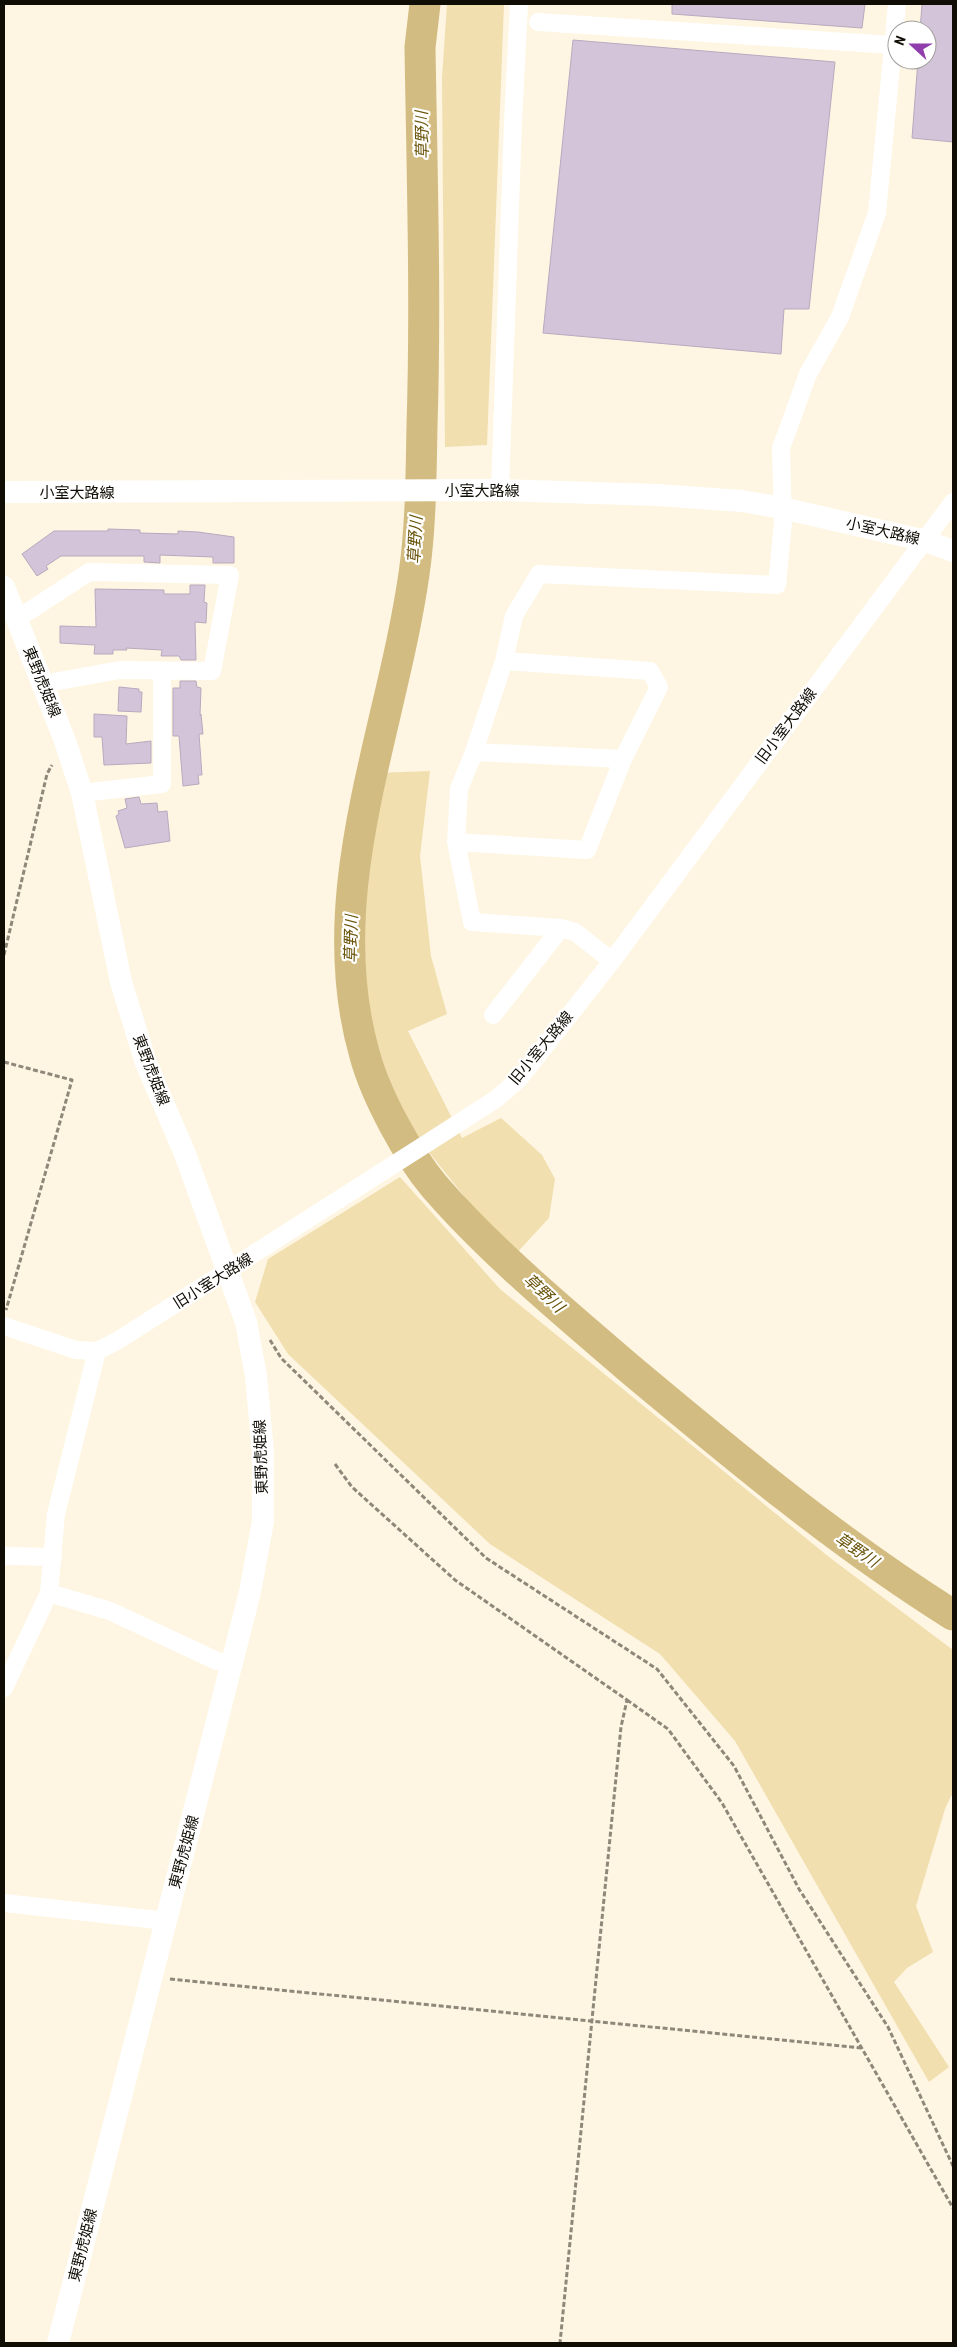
<svg xmlns="http://www.w3.org/2000/svg" width="957" height="2347" font-family="'Roboto Condensed','Noto Sans JP',sans-serif">
<style>
.green{fill:#f1dfb0}
.lines{fill:none;stroke-linecap:round;stroke-linejoin:round}
.river{stroke:#d3bc81;stroke-width:31}
.building{fill:#d4c4da;stroke:#b9a9bf}
.path{stroke:#8e887a;stroke-width:3;stroke-dasharray:5 2.5;stroke-linecap:butt}
.minor{stroke:#fff;stroke-width:18}
.major{stroke:#fff;stroke-width:22}
.labels{text-anchor:middle;dominant-baseline:central;stroke-width:4.5;stroke-linejoin:round;paint-order:stroke}
.street-label{font-size:15px;fill:#100d05;stroke:#fff}
.water-label{font-size:16px;font-style:italic;fill:#6a540a;stroke:#fff}
</style>
<rect width="100%" height="100%" fill="#fef6e2"/>
<!-- green -->
<path class="green" d="M 447,4 L 504,4 L 487,445 L 445,447 L 442,78 Z
M 430,771 L 420,856 L 431,956 L 447,1014 L 408,1031 L 462,1138 L 501,1118 L 542,1155 L 555,1179 L 549,1218 L 513,1257 L 403,1120 L 363,1019 L 359,915 L 374,773 Z
M 400,1177 L 500,1289 L 829,1557 L 953,1650 L 953,1795 L 951,1796 L 945,1809 L 916,1906 L 933,1952 L 907,1968 L 894,1982 L 949,2067 L 929,2082 L 735,1741 L 660,1654 L 490,1544 L 288,1354 L 255,1302 L 268,1259 Z"/>
<g class="lines">
<!-- river -->
<path class="river" d="M 425,4 L 420,47 C 422,174 426,300 422,426 C 421,475 421,526 414,574 C 391,734 318,894 365,1056 C 376,1096 408,1155 434,1186 C 490,1251 565,1313 630,1369 C 734,1456 838,1543 953,1615"/>
</g>
<!-- building -->
<path class="building" d="M 672,4 L 865,4 L 862,28 L 672,14 Z
M 922,4 L 953,4 L 953,142 L 912,138 L 918,60 L 927,60 L 927,30 L 920,30 Z
M 573,40 L 835,62 L 809,309 L 784,309 L 781,354 L 543,333 Z
M 108,529 L 140,530 L 140,533 L 178,534 L 178,531 L 198,532 L 234,537 L 234,563 L 213,563 L 213,557 L 160,555 L 160,563 L 144,562 L 144,556 L 61,556 L 46,566 L 48,569 L 37,576 L 22,554 L 54,531 L 108,531 Z
M 190,585 L 205,585 L 204,602 L 207,603 L 206,623 L 195,622 L 196,660 L 181,660 L 179,656 L 161,656 L 162,650 L 126,648 L 127,650 L 113,650 L 113,654 L 94,654 L 95,645 L 60,643 L 60,626 L 96,627 L 95,589 L 164,590 L 164,594 L 190,594 Z
M 180,681 L 196,681 L 197,687 L 201,688 L 200,715 L 201,714 L 203,734 L 199,734 L 202,775 L 198,775 L 199,784 L 183,786 L 179,736 L 173,736 L 173,688 L 180,688 Z
M 119,687 L 139,689 L 139,692 L 142,692 L 141,712 L 118,711 Z
M 94,714 L 127,716 L 126,744 L 151,741 L 151,763 L 104,765 L 102,737 L 94,737 Z
M 139,797 L 141,804 L 157,803 L 158,812 L 167,811 L 170,841 L 125,848 L 116,816 L 119,814 L 118,811 L 127,808 L 125,799 Z"/>
<g class="lines">
<!-- path -->
<path class="path" d="M 4,955 L 47,774 L 52,765
M 4,1062 L 72,1080 L 6,1310
M 270,1340 L 281,1358 L 486,1558 L 657,1669 L 734,1766 L 799,1889 L 888,2027 L 953,2166
M 335,1464 L 352,1487 L 455,1580 L 627,1700 L 621,1727 L 560,2343
M 627,1700 L 668,1729 L 722,1803 L 953,2208
M 170,1979 L 862,2048"/>
<!-- minor -->
<path class="minor" d="M 538,22 L 893,45
M 500,490 L 513,122 L 519,4
M 17,619 L 89,572 L 230,575 L 212,671 L 120,670 L 42,684
M 474,752 L 623,759
M 82,793 L 162,784 L 162,671
M 456,842 L 587,850 L 623,759 L 659,687 L 650,671 L 504,661
M 612,961 L 575,932 L 561,928 L 472,922 L 456,842 L 459,789 L 474,752 L 504,661 L 514,616 L 539,574 L 777,585 L 783,522 L 781,448 L 808,374 L 840,317 L 877,213 L 897,4
M 493,1015 L 561,928
M 4,1326 L 76,1350 L 97,1351 L 117,1341 L 429,1142 L 496,1099 L 519,1079 L 612,961 L 953,502
M 4,1556 L 53,1557
M 49,1593 L 110,1611 L 217,1661 L 233,1664
M 4,1688 L 49,1593 L 56,1514 L 97,1351
M 4,1903 L 166,1921"/>
<!-- major -->
<path class="major" d="M 4,492 L 500,490 L 657,495 L 742,501 L 782,508 L 926,541 L 953,551
M 4,587 L 65,741 L 82,793 L 121,982 L 146,1063 L 185,1154 L 246,1322 L 256,1376 L 263,1453 L 263,1521 L 250,1592 L 58,2343"/>
</g>
<g class="labels">
<!-- street labels -->
<g class="street-label">
<text x="482" y="491">小室大路線</text>
<text x="77" y="493">小室大路線</text>
<text transform="translate(883 531) rotate(13)">小室大路線</text>
<text transform="translate(42 682) rotate(68)">東野虎姫線</text>
<text transform="translate(786 726) rotate(-53)">旧小室大路線</text>
<text transform="translate(541 1048) rotate(-50)">旧小室大路線</text>
<text transform="translate(151 1070) rotate(69)">東野虎姫線</text>
<text transform="translate(213 1281) rotate(-32)">旧小室大路線</text>
<text transform="translate(261 1457) rotate(-92)">東野虎姫線</text>
<text transform="translate(184 1852) rotate(-75)">東野虎姫線</text>
<text transform="translate(83 2245) rotate(-76)">東野虎姫線</text>
</g>
<!-- water labels -->
<g class="water-label">
<text transform="translate(422 135) rotate(-91)">草野川</text>
<text transform="translate(415 540) rotate(-87)">草野川</text>
<text transform="translate(351 939) rotate(-89)">草野川</text>
<text transform="translate(544 1293) rotate(43)">草野川</text>
<text transform="translate(857 1550) rotate(34)">草野川</text>
</g>
</g>
<!-- border -->
<rect width="957" height="2347" fill="none" stroke="#100d05" stroke-width="10"/>
<!-- north arrow -->
<g transform="translate(912 45) rotate(291)"><circle r="24" fill="#ffffff" stroke="#9f9e9b"/>
<path d="M0-4L9 19L0 12L-9 19Z" fill="#913ead"/>
<text y="-8" font-size="14" font-weight="bold" text-anchor="middle" fill="#100d05">N</text>
</g>
</svg>
